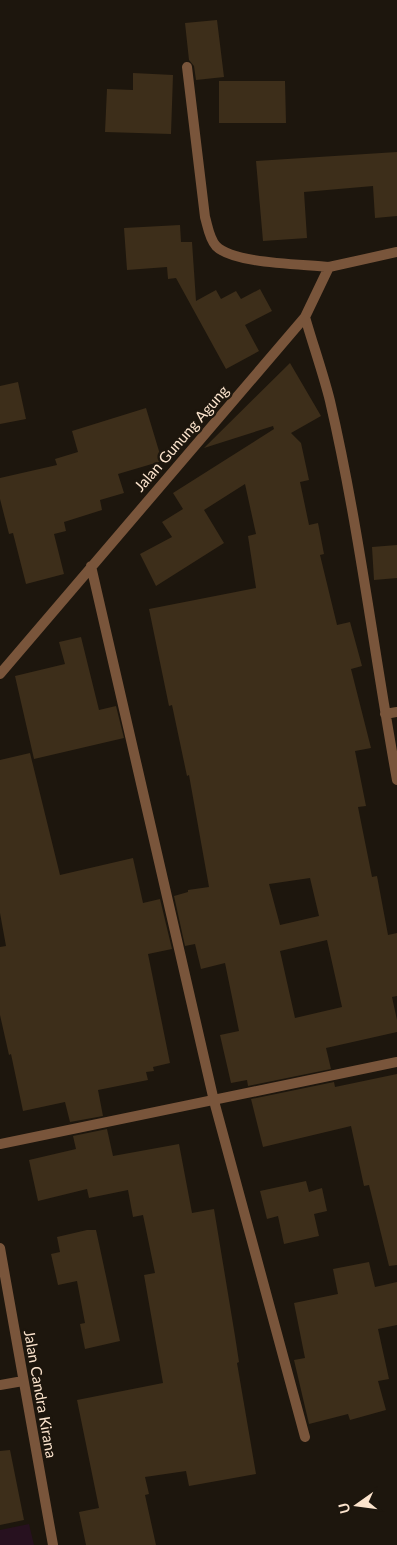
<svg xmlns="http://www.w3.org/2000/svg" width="397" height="1545" font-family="Lato,sans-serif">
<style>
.green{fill:#27111f}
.building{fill:#3d2e1a;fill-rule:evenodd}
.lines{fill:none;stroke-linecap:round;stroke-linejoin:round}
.street{stroke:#79553b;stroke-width:10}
.labels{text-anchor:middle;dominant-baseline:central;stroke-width:5;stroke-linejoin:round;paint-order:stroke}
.street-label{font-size:15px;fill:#fce4cd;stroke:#1d160d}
</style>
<rect width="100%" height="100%" fill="#1d160d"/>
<!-- green -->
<path class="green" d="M 29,1524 L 34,1545 L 0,1545 L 0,1530 Z"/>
<!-- building -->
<path class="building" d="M 217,20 L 224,77 L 196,80 L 194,66 L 189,60 L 185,23 Z
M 133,73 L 173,75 L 171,134 L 105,132 L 107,89 L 133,90 Z
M 219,81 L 285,81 L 286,123 L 219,123 Z
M 397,152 L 397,216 L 375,218 L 373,186 L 304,192 L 307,238 L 263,241 L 256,161 Z
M 180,225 L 181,242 L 192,242 L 196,301 L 216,290 L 221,299 L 236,291 L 241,299 L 260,289 L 272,311 L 245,325 L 259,351 L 226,369 L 176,278 L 168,279 L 167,267 L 127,270 L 124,228 Z
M 290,363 L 321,416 L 291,433 L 301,443 L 309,480 L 300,482 L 309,525 L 318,523 L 324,554 L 320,555 L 337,625 L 350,622 L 362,666 L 351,669 L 371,748 L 355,751 L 366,806 L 358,807 L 372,877 L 377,876 L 388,935 L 397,933 L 397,996 L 392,997 L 397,1020 L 397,1032 L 326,1048 L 331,1069 L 248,1086 L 247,1080 L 231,1083 L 220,1035 L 239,1031 L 225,963 L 201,969 L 195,944 L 185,946 L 174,896 L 188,892 L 188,890 L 209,887 L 189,775 L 187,776 L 172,705 L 169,706 L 149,609 L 256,588 L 248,536 L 256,534 L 245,484 L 204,510 L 224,543 L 156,586 L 140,554 L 172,537 L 162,522 L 183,509 L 173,493 L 274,429 L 273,426 L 204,448 ZM 310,878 L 319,916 L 280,925 L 269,884 ZM 327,940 L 342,1007 L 295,1018 L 280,951 Z
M 18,382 L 26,419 L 0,424 L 0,386 Z
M 146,408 L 162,461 L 118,474 L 124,493 L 100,500 L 102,510 L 64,522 L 66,531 L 54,534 L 64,574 L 26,584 L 13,533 L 9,534 L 0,499 L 0,478 L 57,465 L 55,459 L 78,452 L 72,431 Z
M 397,545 L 397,578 L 374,580 L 372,547 Z
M 81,637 L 99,710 L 116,706 L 124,738 L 34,759 L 15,676 L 65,664 L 59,642 Z
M 30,753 L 60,875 L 133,858 L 143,903 L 160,899 L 172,949 L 148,954 L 170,1063 L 153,1067 L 154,1071 L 146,1072 L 148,1080 L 98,1090 L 103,1116 L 70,1122 L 65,1102 L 23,1111 L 11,1054 L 9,1055 L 0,1015 L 0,947 L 6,946 L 0,913 L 0,760 Z
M 397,1074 L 397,1265 L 389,1266 L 369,1185 L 364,1186 L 351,1126 L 263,1147 L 251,1099 L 334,1082 L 335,1087 Z
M 107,1129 L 113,1156 L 179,1144 L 192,1213 L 214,1209 L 235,1336 L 239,1362 L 237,1363 L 256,1474 L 189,1486 L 186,1471 L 145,1477 L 149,1494 L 145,1495 L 156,1545 L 86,1545 L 79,1512 L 99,1508 L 77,1400 L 163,1383 L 144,1275 L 155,1273 L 143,1215 L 133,1217 L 128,1190 L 89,1198 L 87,1189 L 38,1201 L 29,1160 L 76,1149 L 73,1136 Z
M 306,1181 L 309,1192 L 322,1188 L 327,1211 L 314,1214 L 319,1236 L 284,1244 L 278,1216 L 267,1219 L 260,1191 Z
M 87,1230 L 96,1230 L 120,1341 L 85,1349 L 80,1324 L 85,1323 L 77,1281 L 58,1285 L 51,1254 L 60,1252 L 57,1237 Z
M 369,1262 L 375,1287 L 397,1282 L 397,1325 L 378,1329 L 389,1379 L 378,1381 L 386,1410 L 350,1420 L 348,1414 L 309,1424 L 294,1360 L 305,1358 L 294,1303 L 338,1294 L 333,1269 Z
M 10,1450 L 24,1520 L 0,1525 L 0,1451 Z"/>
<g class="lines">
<!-- street -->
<path class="street" d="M 187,67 L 205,217 C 208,227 209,238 216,246 C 233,264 303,264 329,267
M 305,317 C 313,345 323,373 330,401 C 359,526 374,654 397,780
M 91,566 L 214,1101 L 305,1437
M 0,674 L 305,317 L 329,267 L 397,252
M 385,714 L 397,712
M 0,1144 L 397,1062
M 0,1248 L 53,1545
M 0,1385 L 23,1381"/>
</g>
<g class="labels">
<!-- street labels -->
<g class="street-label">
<text transform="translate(181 438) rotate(-49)">Jalan Gunung Agung</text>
<text transform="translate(41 1394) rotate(80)">Jalan Candra Kirana</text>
</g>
</g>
<!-- north arrow -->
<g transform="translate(357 1505) rotate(256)" stroke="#1d160d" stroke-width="4" paint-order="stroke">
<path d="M0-4L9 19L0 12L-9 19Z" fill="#fce4cd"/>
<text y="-8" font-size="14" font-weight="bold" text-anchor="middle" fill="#fce4cd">U</text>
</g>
</svg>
